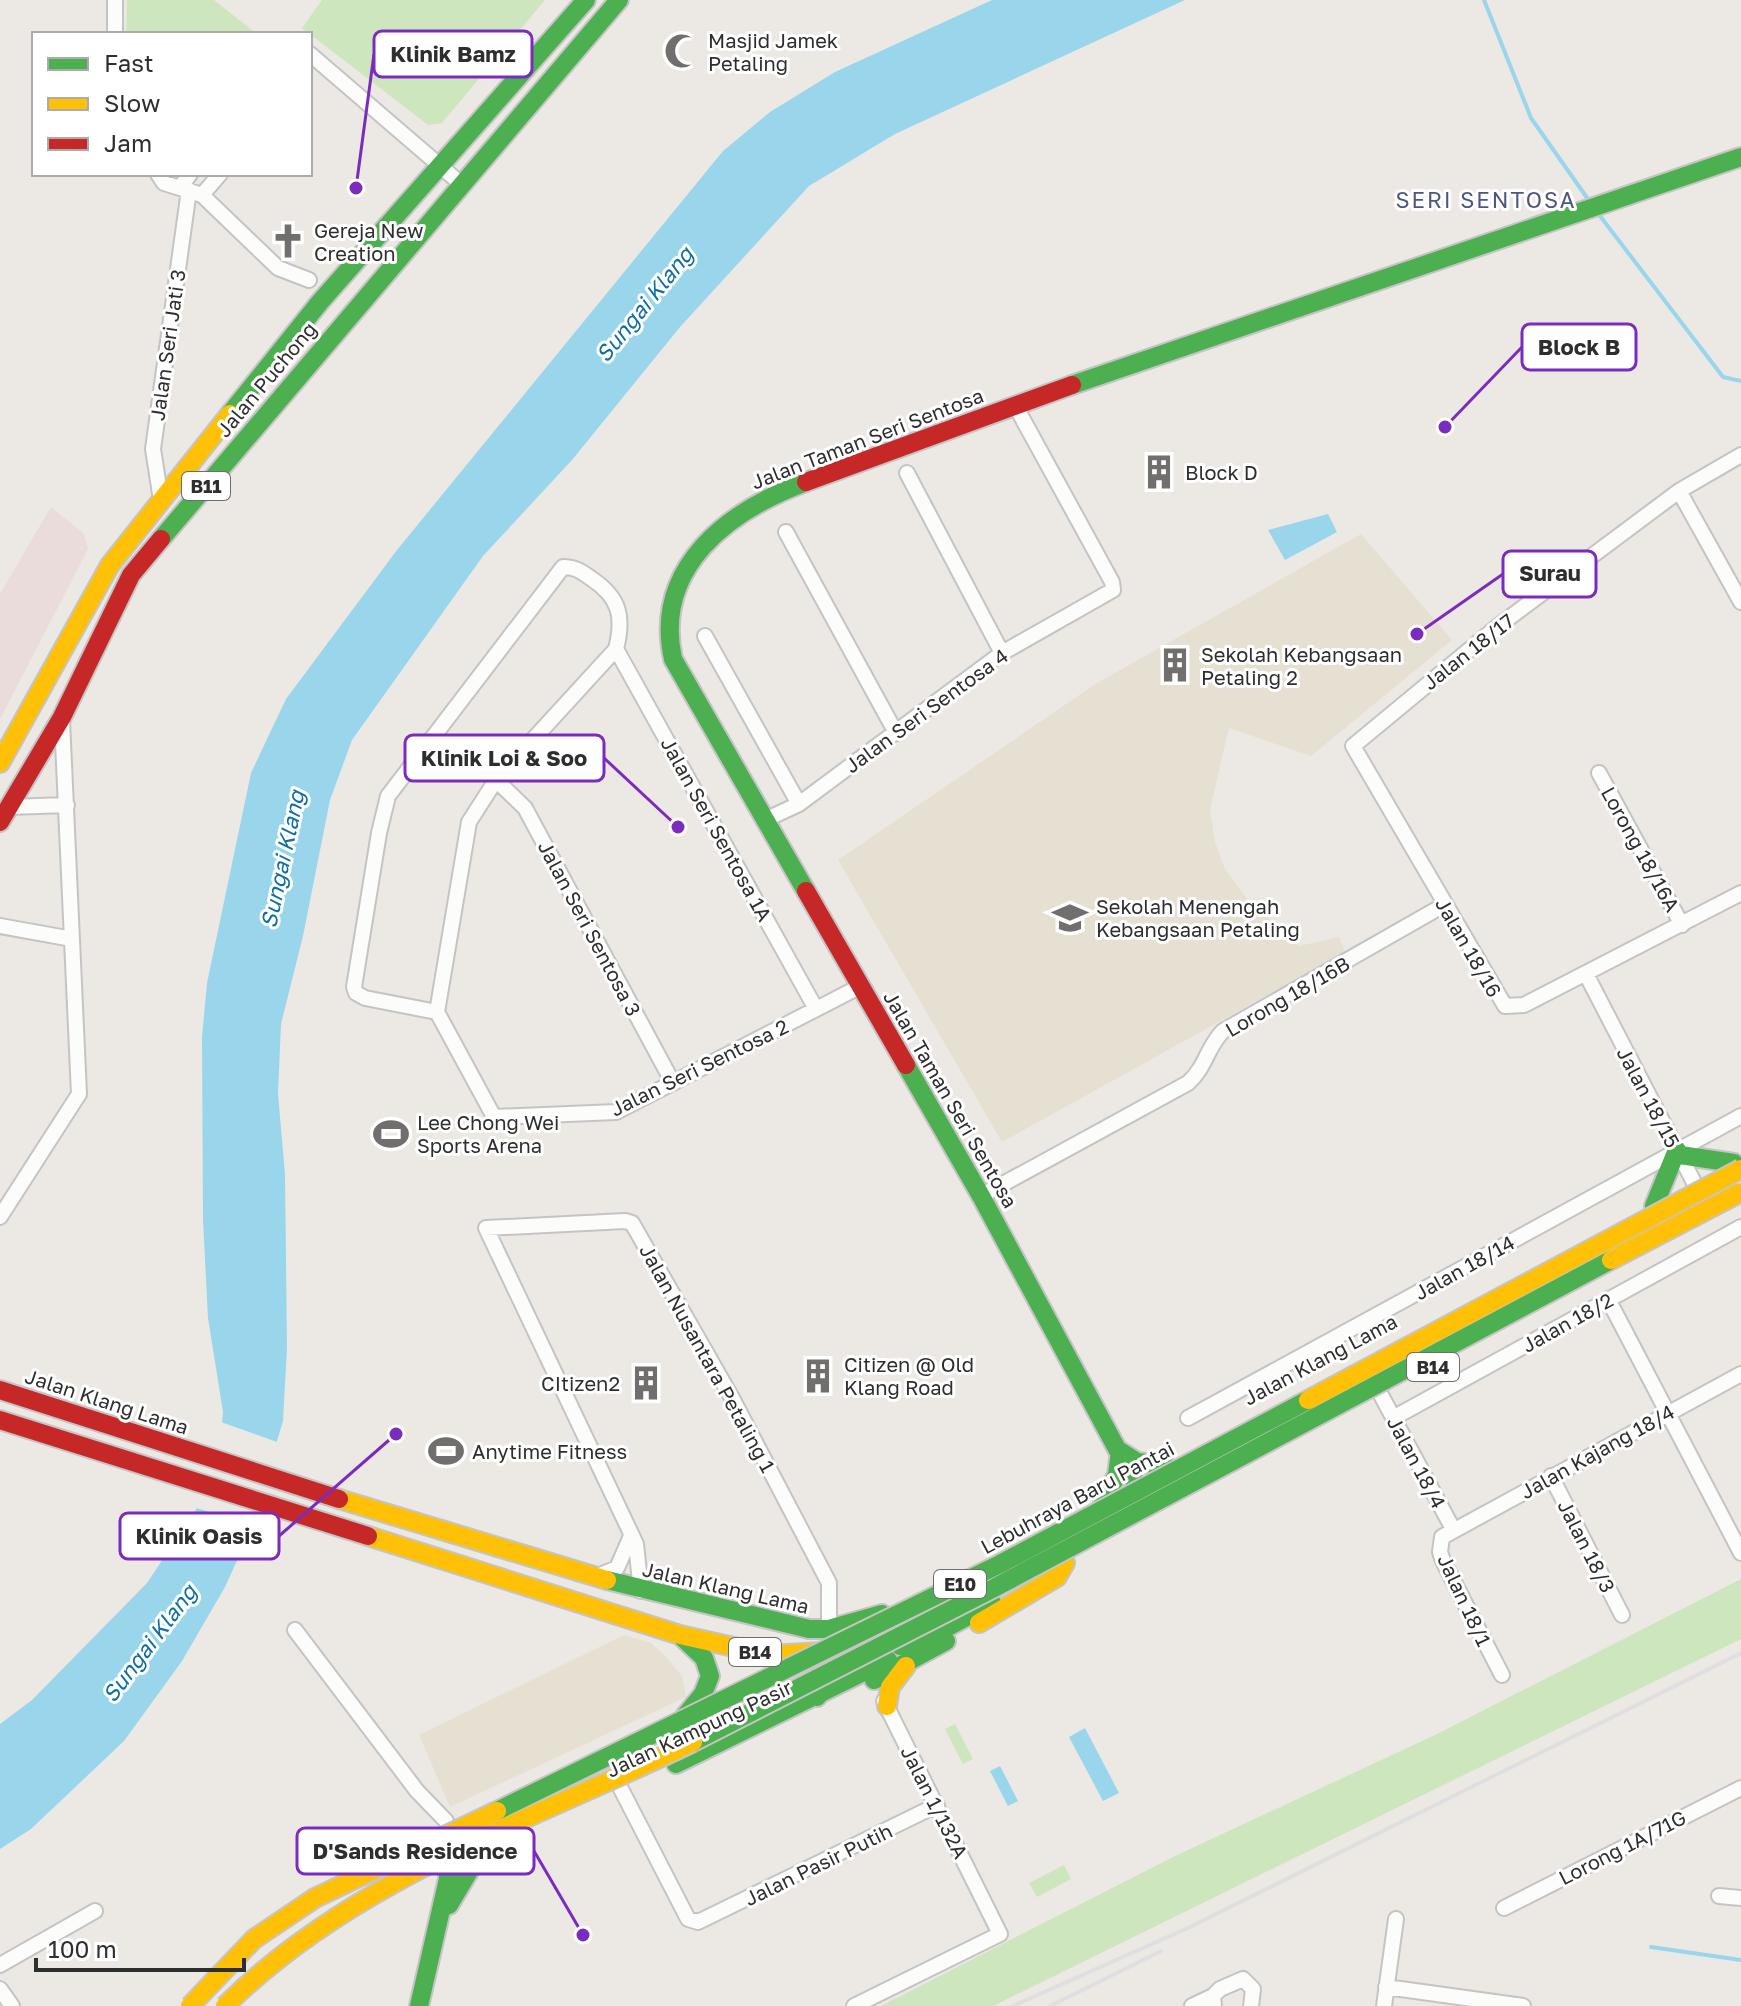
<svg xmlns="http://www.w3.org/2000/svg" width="1741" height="2006" font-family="'Golos Text',sans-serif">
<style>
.education{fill:#e6e0d3}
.medical{fill:#e9dcdb}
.green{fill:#cee6be}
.water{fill:#99d6ec}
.pier{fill:#ece8e4}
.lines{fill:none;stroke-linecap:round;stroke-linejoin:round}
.stream{stroke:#99d6ec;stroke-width:4}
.street-casing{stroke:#c5c4c5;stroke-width:18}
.fast-casing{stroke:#c5c4c5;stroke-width:22}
.slow-casing{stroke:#c5c4c5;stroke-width:22}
.jam-casing{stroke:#c5c4c5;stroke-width:22}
.street{stroke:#fcfcfb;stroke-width:14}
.fast{stroke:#4caf50;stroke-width:18}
.slow{stroke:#ffc107;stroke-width:18}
.jam{stroke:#c62828;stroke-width:18}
.rail{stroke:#dfdfe1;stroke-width:4}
.fast-bridge-casing{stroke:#c6c5c4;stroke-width:22;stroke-linecap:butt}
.slow-bridge-casing{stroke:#c6c5c4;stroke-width:22;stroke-linecap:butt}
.fast-bridge{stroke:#4caf50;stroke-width:18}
.slow-bridge{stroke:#ffc107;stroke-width:18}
.labels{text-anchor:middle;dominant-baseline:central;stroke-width:6;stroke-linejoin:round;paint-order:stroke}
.shield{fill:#fff;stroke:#6d6d6d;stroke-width:2}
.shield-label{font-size:18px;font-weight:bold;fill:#2e2e2e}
.poi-label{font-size:20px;fill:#2e2e2e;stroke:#fff;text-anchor:start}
.street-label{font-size:20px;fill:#2e2e2e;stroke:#fff}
.neighbourhood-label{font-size:22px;letter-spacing:2px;fill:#4d5680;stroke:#fff}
.water-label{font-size:22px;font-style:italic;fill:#0d6fa3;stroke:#fff}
.leader{fill:none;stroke:#7b2cbf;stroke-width:3}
.callout-dot{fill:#7b2cbf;stroke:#fff;stroke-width:3}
.callout{fill:#fff;stroke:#7b2cbf;stroke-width:3}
.callout-label{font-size:22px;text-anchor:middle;font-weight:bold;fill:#2e2e2e}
</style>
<rect width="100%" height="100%" fill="#ece8e4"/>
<!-- education -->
<path class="education" d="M 1361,534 L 1452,640 L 1311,756 L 1229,728 L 1210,809 L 1215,842 L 1225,869 L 1247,899 L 1299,946 L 1339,937 L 1345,952 L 1002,1142 L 838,860 L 1097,683 Z
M 624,1635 L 651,1643 L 667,1658 L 682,1676 L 686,1697 L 450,1807 L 419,1735 Z"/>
<!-- medical -->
<path class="medical" d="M 51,507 L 84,534 L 88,549 L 0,719 L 0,594 Z"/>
<!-- green -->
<path class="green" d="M 127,0 L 214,0 L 257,34 L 126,34 Z
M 322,0 L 545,0 L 442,123 L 428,125 L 302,28 Z
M 1741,1579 L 1741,1639 L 993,2006 L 881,2006 L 1175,1856 L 1435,1735 Z
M 955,1724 L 973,1759 L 963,1764 L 945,1729 Z
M 1064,1865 L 1071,1879 L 1037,1897 L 1029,1883 Z"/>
<!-- water -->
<path class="water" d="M 992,0 L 1185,0 L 895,134 L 809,186 L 680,327 L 572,460 L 483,556 L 352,740 L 330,800 L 303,936 L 281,1024 L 278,1094 L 285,1174 L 287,1348 L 283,1421 L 249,1534 L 225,1587 L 182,1661 L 124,1741 L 31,1829 L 0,1849 L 0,1724 L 32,1700 L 147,1583 L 197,1508 L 221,1434 L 223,1412 L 208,1318 L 203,1220 L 202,1037 L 207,983 L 251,773 L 267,739 L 286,699 L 397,550 L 723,151 L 770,112 L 835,72 Z
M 1328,514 L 1337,532 L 1285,560 L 1268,530 Z
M 1085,1728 L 1119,1793 L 1103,1801 L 1069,1737 Z
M 1000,1766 L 1018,1801 L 1008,1806 L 990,1771 Z"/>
<!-- pier -->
<path class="pier" d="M 218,1421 L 280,1443 L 256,1526 L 193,1507 L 208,1469 Z"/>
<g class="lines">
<!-- stream -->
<path class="stream" d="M 1484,0 L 1531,118 L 1590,202
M 1597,212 L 1723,377 L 1741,381
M 1651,1947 L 1741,1960"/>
<!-- street casing -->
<g class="street-casing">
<path id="street" d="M 115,0 L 115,34
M 310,54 L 460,183
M 158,174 L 164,183 L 202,195 L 278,268 L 309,280
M 180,188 L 190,174
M 202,195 L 220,174
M 1741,455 L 1679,491 L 1497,627 L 1353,746 L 1505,1006 L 1524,1005 L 1741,893
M 907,473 L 1002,653
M 1679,491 L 1741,602
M 161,500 L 153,449 L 189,190
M 786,532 L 896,733
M 705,636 L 799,804
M 616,649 L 496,780 L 469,822 L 437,1012 L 494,1117 L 616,1112 L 861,986
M 616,649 L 816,1009
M 1599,773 L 1682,925
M 496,780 L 525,808 L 673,1083
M 9,807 L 67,805
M 767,819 L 799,804 L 1002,653 L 1113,590 L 1112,582 L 1015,405
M 0,926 L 72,939
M 1586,974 L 1700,1194
M 437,1012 L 365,998 L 356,993 L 354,987 L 379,833 L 388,796 L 563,567 C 576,567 582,572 592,579 C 620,598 624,617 616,649
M 981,1196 L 1188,1083 C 1206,1067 1207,1047 1223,1031 L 1444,905
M 0,1217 L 79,1094 L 62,720
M 1608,1299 L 1741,1553
M 1381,1395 L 1453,1529
M 1188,1418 L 1741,1116
M 1393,1418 L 1741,1227
M 1551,1476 L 1622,1615
M 595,1577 L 617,1568 L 631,1536
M 641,1591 L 636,1544 L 486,1228 L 625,1221 L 632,1223 L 732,1398 L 829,1583 L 829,1629
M 295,1630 L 417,1791 L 446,1821
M 1502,1675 L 1443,1561 L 1440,1552 L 1442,1537 L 1741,1374
M 621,1789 L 688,1919 L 698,1922 L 937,1805
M 1719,1896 L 1741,1898
M 1504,1908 L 1741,1788
M 0,1965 L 95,1911
M 1386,1987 L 1523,2006
M 0,1989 L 12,2006
M 854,2006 L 1000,1934 L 884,1701
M 1192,2006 L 1213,1996
M 1214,2006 L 1213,1996 L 1220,1989 L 1243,1979 L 1253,1989 L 1251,2006
M 1384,2006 L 1396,1919"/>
</g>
<!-- fast casing -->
<g class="fast-casing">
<path id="fast" d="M 1072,385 L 1741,157
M 230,414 L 320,302 L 586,0
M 806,482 C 728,511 653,567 673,659 L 806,891
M 161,539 L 619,0
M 906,1065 L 981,1196 L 1145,1501
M 1680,1155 L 1734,1163
M 1654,1206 L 1677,1150
M 1103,1500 L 1117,1475 L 1120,1451 L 1137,1462 L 1165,1465
M 607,1580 L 809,1629 L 829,1629 L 882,1614
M 683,1638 L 704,1658 L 710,1676 L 703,1694 L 685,1716
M 900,1646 L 933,1635 L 992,1603
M 874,1680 L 946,1641
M 817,1697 L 830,1681 L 832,1664
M 676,1764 L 888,1660
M 449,1905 L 480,1853
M 419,2006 L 448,1879 L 448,1847"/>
</g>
<!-- slow casing -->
<g class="slow-casing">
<path id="slow" d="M 0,763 L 110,565 L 230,414
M 339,1499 L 607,1580
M 368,1536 L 680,1635 L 770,1655 L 822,1652
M 979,1623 L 1057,1577 L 1065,1563
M 887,1706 L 890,1687 L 906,1666"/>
</g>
<!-- jam casing -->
<g class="jam-casing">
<path id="jam" d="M 806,482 L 1072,385
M 0,822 L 62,717 L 131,575 L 161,539
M 806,891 L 906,1065
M 0,1390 L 339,1499
M 0,1420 L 368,1536"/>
</g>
<!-- street -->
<use href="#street" class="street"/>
<!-- fast -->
<use href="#fast" class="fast"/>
<!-- slow -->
<use href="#slow" class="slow"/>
<!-- jam -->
<use href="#jam" class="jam"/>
<!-- rail -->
<path class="rail" d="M 1013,2006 L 1190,1927 L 1741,1653
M 1050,2006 L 1161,1951"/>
<!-- fast-bridge casing -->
<g class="fast-bridge-casing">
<path id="fast-bridge" d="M 693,1742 L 994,1588 L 1611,1260
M 497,1811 L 1000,1564 L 1308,1400"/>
</g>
<!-- slow-bridge casing -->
<g class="slow-bridge-casing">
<path id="slow-bridge" d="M 1611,1260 L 1741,1192
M 1308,1400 L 1741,1169
M 190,2006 L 254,1939 L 315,1898 L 497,1811
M 225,2006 C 353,1878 533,1820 693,1742"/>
</g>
<!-- fast-bridge -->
<use href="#fast-bridge" class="fast-bridge"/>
<!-- slow-bridge -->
<use href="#slow-bridge" class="slow-bridge"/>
</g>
<!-- icons -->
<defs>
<g id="mosque-bare" transform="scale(2.76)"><path d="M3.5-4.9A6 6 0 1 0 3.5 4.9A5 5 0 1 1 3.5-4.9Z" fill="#706f6e" stroke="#fff" stroke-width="2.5" paint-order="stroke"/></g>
<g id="church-bare" transform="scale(2.76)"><path d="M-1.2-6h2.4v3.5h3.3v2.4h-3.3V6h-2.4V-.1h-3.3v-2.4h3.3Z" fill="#706f6e" stroke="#fff" stroke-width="2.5" paint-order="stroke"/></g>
<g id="building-bare" transform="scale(2.76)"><path d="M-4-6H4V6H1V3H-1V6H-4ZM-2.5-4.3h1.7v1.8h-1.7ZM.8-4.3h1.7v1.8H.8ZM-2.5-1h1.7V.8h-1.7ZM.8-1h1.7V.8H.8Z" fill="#706f6e" stroke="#fff" stroke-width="2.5" paint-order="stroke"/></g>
<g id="school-bare" transform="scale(2.76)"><path d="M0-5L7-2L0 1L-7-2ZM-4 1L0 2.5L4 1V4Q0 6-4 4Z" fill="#706f6e" stroke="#fff" stroke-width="2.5" paint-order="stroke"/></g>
<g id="stadium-bare" transform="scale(2.76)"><path d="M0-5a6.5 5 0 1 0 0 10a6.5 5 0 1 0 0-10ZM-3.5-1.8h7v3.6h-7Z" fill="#706f6e" stroke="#fff" stroke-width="2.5" paint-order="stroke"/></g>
</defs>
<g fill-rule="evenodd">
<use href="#mosque-bare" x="682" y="51"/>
<use href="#church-bare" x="288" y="241"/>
<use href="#building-bare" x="1159" y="472"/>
<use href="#building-bare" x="1175" y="665"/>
<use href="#school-bare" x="1070" y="918"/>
<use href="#stadium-bare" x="391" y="1134"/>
<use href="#building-bare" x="818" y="1376"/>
<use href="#building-bare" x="646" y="1383"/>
<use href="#stadium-bare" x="446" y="1451"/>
</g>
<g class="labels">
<!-- shield labels -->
<g class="shield">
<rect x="182" y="472" width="48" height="28" rx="6"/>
<rect x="1407" y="1353" width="52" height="28" rx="6"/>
<rect x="934" y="1570" width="52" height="28" rx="6"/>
<rect x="729" y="1638" width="52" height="28" rx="6"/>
</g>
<g class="shield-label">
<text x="206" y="486">B11</text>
<text x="1433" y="1367">B14</text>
<text x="960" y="1584">E10</text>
<text x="755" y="1652">B14</text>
</g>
<!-- poi labels -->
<g class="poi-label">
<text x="708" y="40">Masjid Jamek<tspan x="708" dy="23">Petaling</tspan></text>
<text x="314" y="230">Gereja New<tspan x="314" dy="23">Creation</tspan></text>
<text x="1185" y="472">Block D</text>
<text x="1201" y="654">Sekolah Kebangsaan<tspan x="1201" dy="23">Petaling 2</tspan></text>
<text x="1096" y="906">Sekolah Menengah<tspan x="1096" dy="23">Kebangsaan Petaling</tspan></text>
<text x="417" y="1122">Lee Chong Wei<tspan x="417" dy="23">Sports Arena</tspan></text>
<text x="844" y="1364">Citizen @ Old<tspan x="844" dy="23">Klang Road</tspan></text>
<text x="620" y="1383" text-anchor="end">CItizen2</text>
<text x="472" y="1451">Anytime Fitness</text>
</g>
<!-- street labels -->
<g class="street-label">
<text transform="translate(167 345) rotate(-82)">Jalan Seri Jati 3</text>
<text transform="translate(266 379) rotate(-50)">Jalan Puchong</text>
<text transform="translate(867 438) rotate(-21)">Jalan Taman Seri Sentosa</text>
<text transform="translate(1468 651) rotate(-38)">Jalan 18/17</text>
<text transform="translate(926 710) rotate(-36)">Jalan Seri Sentosa 4</text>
<text transform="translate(717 829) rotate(61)">Jalan Seri Sentosa 1A</text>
<text transform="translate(1641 849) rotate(61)">Lorong 18/16A</text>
<text transform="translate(590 928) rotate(62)">Jalan Seri Sentosa 3</text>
<text transform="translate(1469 947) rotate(60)">Jalan 18/16</text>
<text transform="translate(1287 996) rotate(-30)">Lorong 18/16B</text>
<text transform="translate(699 1067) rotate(-26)">Jalan Seri Sentosa 2</text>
<text transform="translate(1649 1097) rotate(62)">Jalan 18/15</text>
<text transform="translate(951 1099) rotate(60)">Jalan Taman Seri Sentosa</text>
<text transform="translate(1464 1267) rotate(-29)">Jalan 18/14</text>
<text transform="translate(1567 1322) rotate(-29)">Jalan 18/2</text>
<text transform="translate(708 1358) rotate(61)">Jalan Nusantara Petaling 1</text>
<text transform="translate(1320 1359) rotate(-28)">Jalan Klang Lama</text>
<text transform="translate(107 1401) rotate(18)">Jalan Klang Lama</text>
<text transform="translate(1597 1451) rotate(-29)">Jalan Kajang 18/4</text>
<text transform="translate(1417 1462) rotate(62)">Jalan 18/4</text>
<text transform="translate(1077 1497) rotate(-28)">Lebuhraya Baru Pantai</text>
<text transform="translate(1587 1546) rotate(63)">Jalan 18/3</text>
<text transform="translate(726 1587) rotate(13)">Jalan Klang Lama</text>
<text transform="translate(1465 1600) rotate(65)">Jalan 18/1</text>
<text transform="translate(699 1728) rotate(-25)">Jalan Kampung Pasir</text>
<text transform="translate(935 1802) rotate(63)">Jalan 1/132A</text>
<text transform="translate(1622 1847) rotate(-27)">Lorong 1A/71G</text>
<text transform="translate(818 1864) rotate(-26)">Jalan Pasir Putih</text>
</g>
<!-- neighbourhood labels -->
<g class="neighbourhood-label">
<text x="1486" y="199">SERI SENTOSA</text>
</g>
<!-- water labels -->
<g class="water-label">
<text transform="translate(644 304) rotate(-51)">Sungai Klang</text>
<text transform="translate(282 859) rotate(-78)">Sungai Klang</text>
<text transform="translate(149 1643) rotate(-53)">Sungai Klang</text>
</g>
</g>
<!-- callouts -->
<path class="leader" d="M356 188L374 54M1445 427L1522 347M1417 634L1503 574M678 827L604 758M396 1434L279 1536M583 1935L534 1851"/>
<g class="callout-dot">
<circle cx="356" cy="188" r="8"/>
<circle cx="1445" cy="427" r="8"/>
<circle cx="1417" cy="634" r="8"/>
<circle cx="678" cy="827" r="8"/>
<circle cx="396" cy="1434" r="8"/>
<circle cx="583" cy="1935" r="8"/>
</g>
<g class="callout">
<rect x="374" y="31" width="158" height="46" rx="8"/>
<rect x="1522" y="324" width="114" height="46" rx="8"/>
<rect x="1503" y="551" width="93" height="46" rx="8"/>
<rect x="405" y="735" width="199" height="46" rx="8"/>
<rect x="120" y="1513" width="159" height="46" rx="8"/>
<rect x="297" y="1828" width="237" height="46" rx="8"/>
</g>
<g class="callout-label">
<text x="453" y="62">Klinik Bamz</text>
<text x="1579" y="355">Block B</text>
<text x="1550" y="581">Surau</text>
<text x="504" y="766">Klinik Loi &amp; Soo</text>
<text x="199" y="1544">Klinik Oasis</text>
<text x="415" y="1859">D'Sands Residence</text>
</g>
<!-- legend -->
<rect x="32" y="32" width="280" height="144" fill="#ffffff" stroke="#ababab" stroke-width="2"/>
<rect x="48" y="58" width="40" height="12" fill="#4caf50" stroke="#ababab" stroke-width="2"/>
<text x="104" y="72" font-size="24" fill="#2e2e2e">Fast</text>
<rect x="48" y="98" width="40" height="12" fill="#ffc107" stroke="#ababab" stroke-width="2"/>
<text x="104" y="112" font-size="24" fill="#2e2e2e">Slow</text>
<rect x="48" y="138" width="40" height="12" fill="#c62828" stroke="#ababab" stroke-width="2"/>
<text x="104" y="152" font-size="24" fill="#2e2e2e">Jam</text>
<!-- scale -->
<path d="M36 1958v12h208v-12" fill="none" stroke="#2e2e2e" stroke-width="4"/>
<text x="48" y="1958" font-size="24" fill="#2e2e2e" stroke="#ffffff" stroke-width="6" paint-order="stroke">100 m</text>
</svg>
